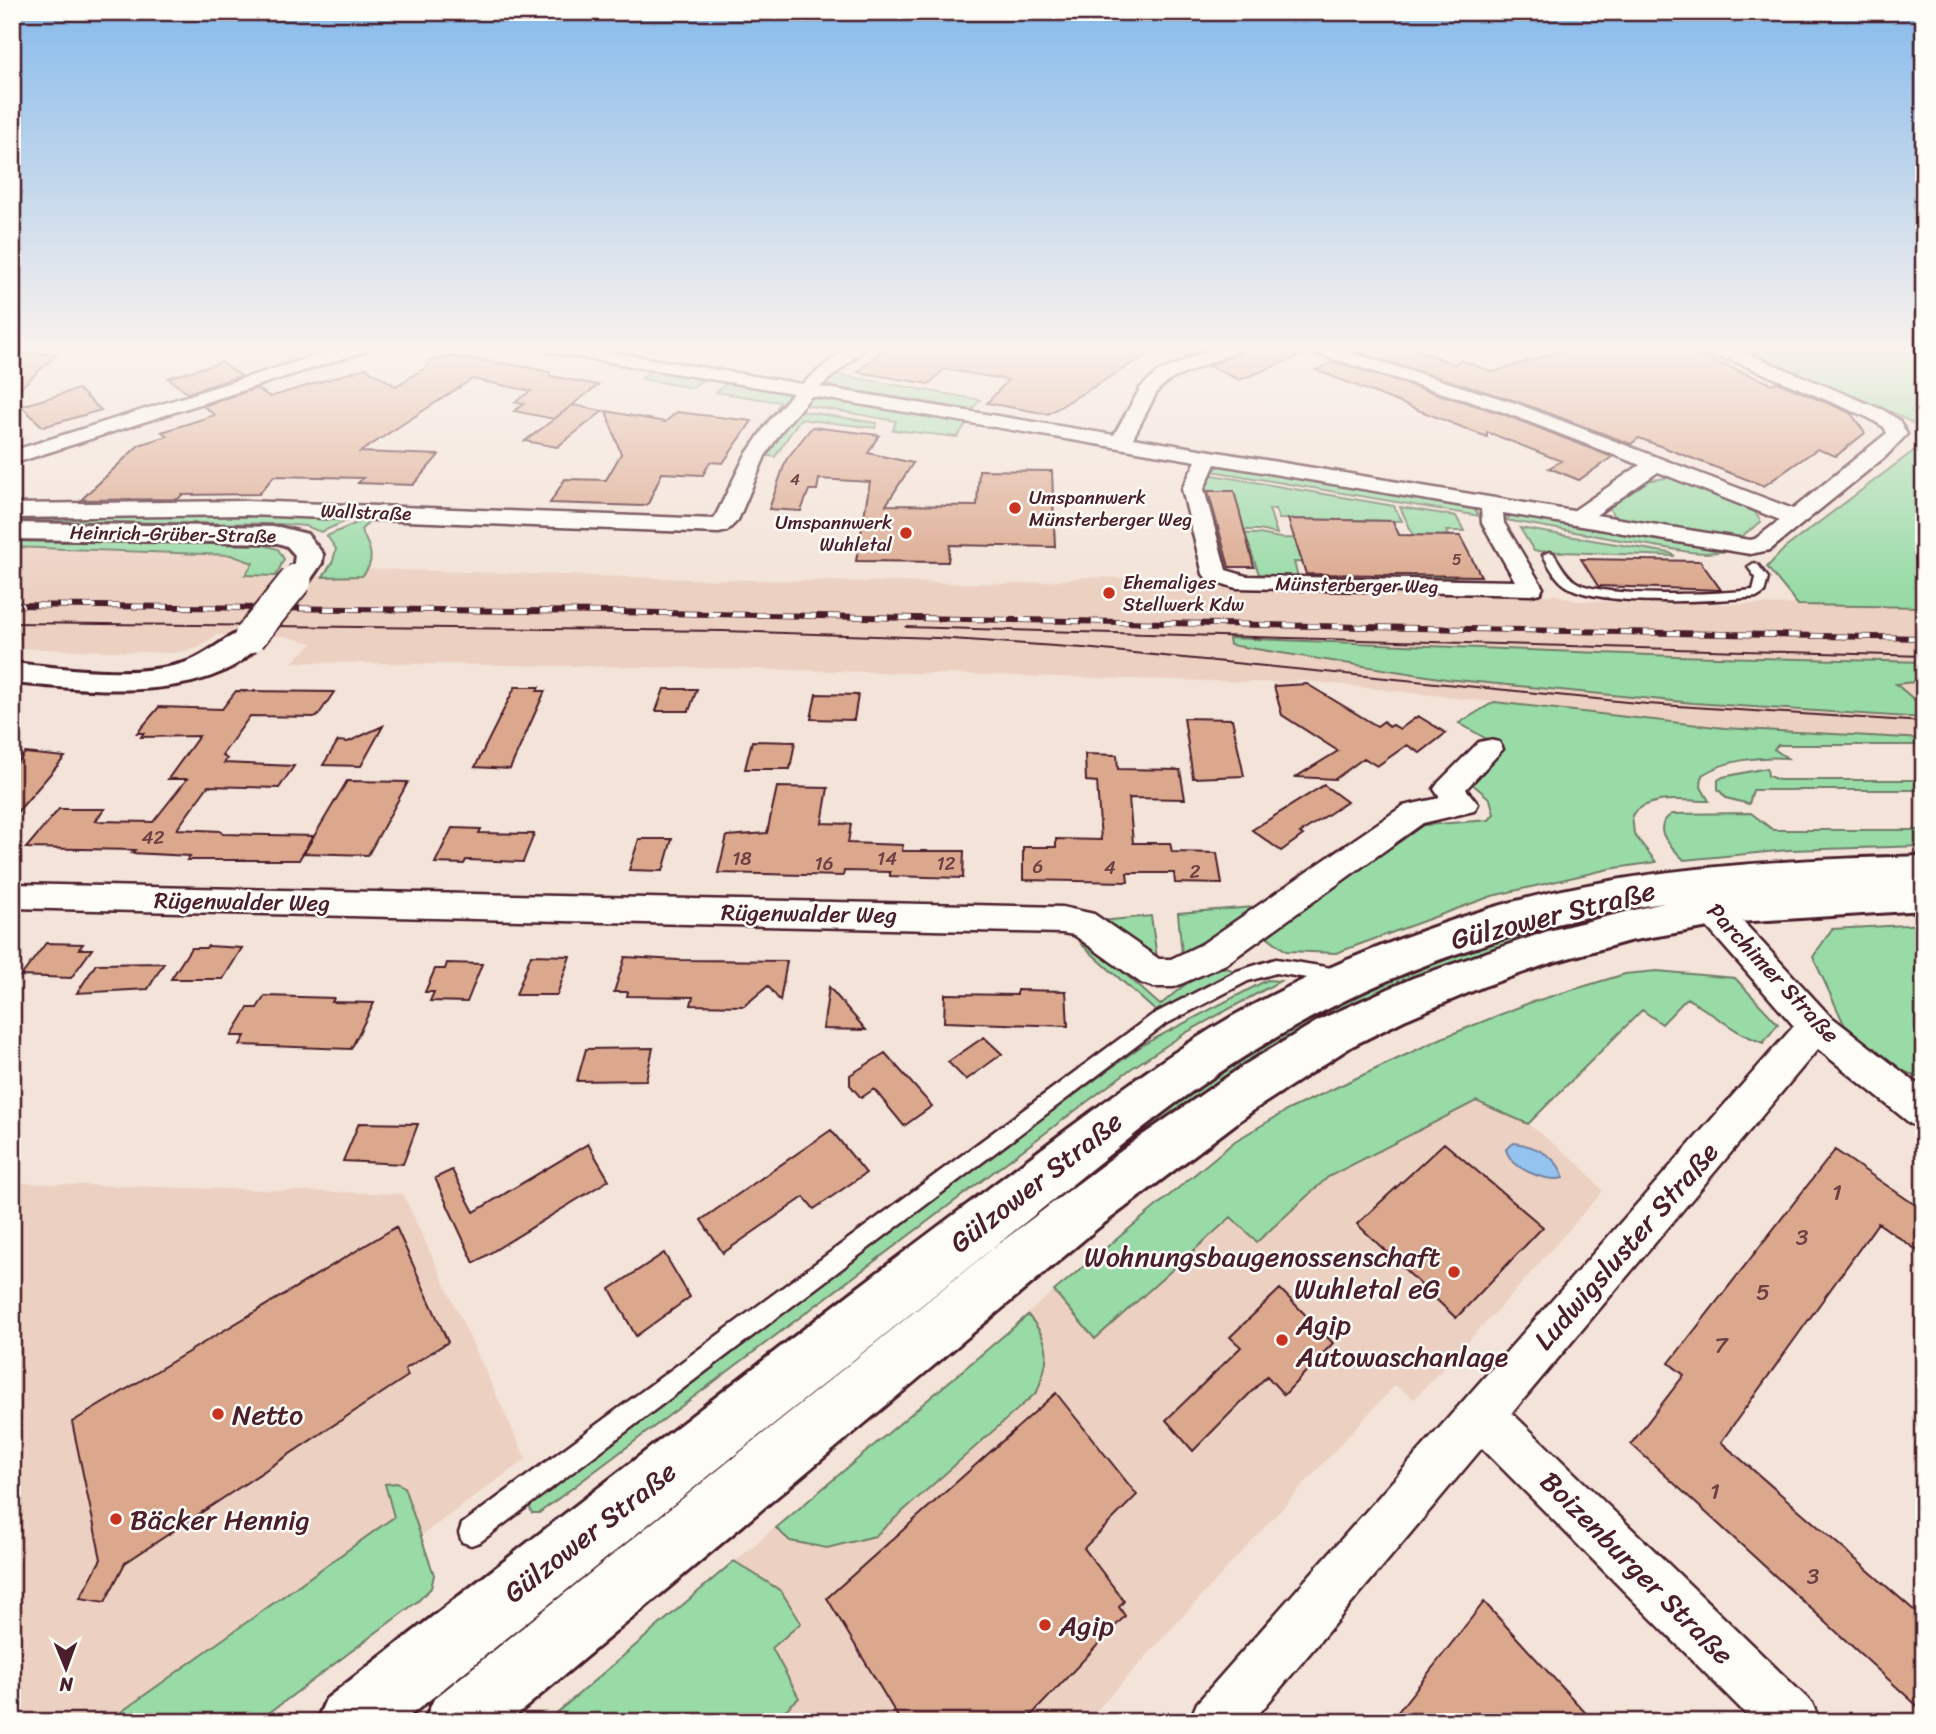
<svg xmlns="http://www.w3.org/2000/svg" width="1936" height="1734" font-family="Sriracha,sans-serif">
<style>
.built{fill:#ecd1c2}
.green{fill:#98dba7;stroke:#717d69;stroke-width:2}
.water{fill:#94c3ef;stroke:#7681a1;stroke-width:2}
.building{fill:#dba88e;stroke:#4a1f2b;stroke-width:2}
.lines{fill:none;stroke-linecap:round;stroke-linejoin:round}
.service-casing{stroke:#4a1f2b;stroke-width:5}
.minor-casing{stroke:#4a1f2b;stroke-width:5}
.tertiary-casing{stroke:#4a1f2b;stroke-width:6}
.secondary-casing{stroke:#4a1f2b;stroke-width:6}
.service{fill:#fdfcf7;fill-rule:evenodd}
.minor{fill:#fdfcf7;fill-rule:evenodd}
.tertiary{fill:#fdfcf7;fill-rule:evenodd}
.secondary{fill:#fdfcf7;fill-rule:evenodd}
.tram{stroke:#4a1f2b;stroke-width:2}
.rail-casing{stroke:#4a1f2b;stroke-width:6}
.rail{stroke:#fdfcf7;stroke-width:4.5;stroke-dasharray:12;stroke-linecap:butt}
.tertiary-bridge-casing{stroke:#4a1f2b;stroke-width:35;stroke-linecap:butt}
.tertiary-bridge{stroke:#fdfcf7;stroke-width:31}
.poi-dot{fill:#c8321e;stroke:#fdfcf7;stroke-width:2.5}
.labels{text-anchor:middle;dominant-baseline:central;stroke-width:5;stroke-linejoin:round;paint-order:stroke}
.far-number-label{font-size:16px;fill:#6e4144}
.far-poi-label{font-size:19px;fill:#4a1f2b;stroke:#fdfcf7;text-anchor:start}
.far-street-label{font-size:19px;fill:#4a1f2b;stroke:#fdfcf7}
.number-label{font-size:19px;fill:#6e4144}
.street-label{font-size:23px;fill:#4a1f2b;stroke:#fdfcf7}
.near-number-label{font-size:23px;fill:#6e4144}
.near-street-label{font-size:28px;fill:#4a1f2b;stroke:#fdfcf7}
.near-poi-label{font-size:28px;fill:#4a1f2b;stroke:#fdfcf7;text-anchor:start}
</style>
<rect width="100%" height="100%" fill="#f3e3d8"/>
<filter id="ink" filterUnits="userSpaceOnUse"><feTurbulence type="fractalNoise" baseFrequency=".0143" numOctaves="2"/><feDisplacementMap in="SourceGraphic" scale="14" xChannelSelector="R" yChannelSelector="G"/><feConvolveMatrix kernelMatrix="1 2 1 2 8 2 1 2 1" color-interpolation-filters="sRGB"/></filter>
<g filter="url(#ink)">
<!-- built -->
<path class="built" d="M 231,347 L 332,347 L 248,373 Z
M 12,547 L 231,555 L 253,563 L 245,575 L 276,576 L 361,576 L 369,569 L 696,579 L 1022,584 L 1087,577 L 1196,580 L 1237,591 L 1558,595 L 1575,601 L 1924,607 L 1924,739 L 1724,728 L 1298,680 L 1293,683 L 713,668 L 292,662 L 313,643 L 283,636 L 217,635 L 198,648 L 174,653 L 12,648 Z
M 1476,1101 L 1528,1124 L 1579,1164 L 1603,1191 L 1505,1302 L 1414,1399 L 1395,1385 L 1086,1722 L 789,1722 L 713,1580 L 1054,1291 L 1095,1339 L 1231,1217 L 1257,1241 L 1328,1177 Z
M 12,1183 L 403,1194 L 526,1459 L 166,1722 L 12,1722 Z"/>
<!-- green -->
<path class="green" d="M 1727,347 L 1924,347 L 1924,430 L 1896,414 Z
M 654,368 L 706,377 L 692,388 L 641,379 Z
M 834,374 L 980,400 L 972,410 L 827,386 L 826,381 Z
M 730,380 L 786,391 L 790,397 L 783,408 L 777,407 L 780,402 L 716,392 Z
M 815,397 L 969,420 L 957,437 L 893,430 L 896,421 L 805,405 L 808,400 Z
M 801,411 L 877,423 L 875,428 L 800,419 L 775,457 L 764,455 L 778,434 Z
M 1924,443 L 1924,607 L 1798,605 L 1767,567 L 1785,548 Z
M 1226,463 L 1471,504 L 1479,516 L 1212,471 Z
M 1207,474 L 1394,506 L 1402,521 L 1279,519 L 1275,509 L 1269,509 L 1277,534 L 1259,530 L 1217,530 L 1216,526 L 1242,526 L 1234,492 L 1199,491 Z
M 1673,477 L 1736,500 L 1734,503 L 1755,512 L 1761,522 L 1739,538 L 1621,519 L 1613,515 L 1608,505 L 1645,481 Z
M 1400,507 L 1456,516 L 1464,531 L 1446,531 L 1448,535 L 1440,536 L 1443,556 L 1455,580 L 1424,580 L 1405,541 L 1414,537 Z
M 186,512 L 358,516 L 321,532 L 305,526 L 281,524 L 12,521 L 12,515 Z
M 1514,512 L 1720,547 L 1731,551 L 1706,553 L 1689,552 L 1506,520 Z
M 370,517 L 373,517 L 361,530 C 370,547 377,561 362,576 L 323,577 L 333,561 L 336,549 L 327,536 Z
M 1520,528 L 1670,553 L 1675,556 L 1534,551 Z
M 1218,533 L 1259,534 L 1280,538 L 1400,541 L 1418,579 L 1410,579 L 1403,564 L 1294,562 L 1298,577 L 1259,574 L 1246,537 L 1218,537 Z
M 12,539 L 253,542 L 278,549 L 284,559 L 276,576 L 245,575 L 253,563 L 231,555 L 12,547 Z
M 1229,638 L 1675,656 L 1924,662 L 1924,681 L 1896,684 L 1924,708 L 1924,718 L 1694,703 L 1446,679 L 1230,645 Z
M 1494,702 L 1725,728 L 1924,739 L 1924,745 L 1778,745 L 1774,749 L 1787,758 C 1760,756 1725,760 1702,775 L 1701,787 L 1709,801 C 1684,801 1650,794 1632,815 L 1634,834 L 1656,862 L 1609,869 L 1492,896 L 1336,953 L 1286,951 L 1264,934 L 1412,826 L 1489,820 L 1494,814 L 1490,799 L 1470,782 L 1502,748 L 1459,723 Z
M 1767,768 L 1768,776 L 1779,780 L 1924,780 L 1924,790 L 1753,790 L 1749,804 L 1726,798 L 1718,789 L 1718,780 L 1723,777 Z
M 1751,813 L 1773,830 L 1924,830 L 1924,846 L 1789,850 L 1684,860 C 1671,846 1649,829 1672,814 Z
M 1254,907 L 1265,908 L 1182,955 L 1178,913 Z
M 1612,910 L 1619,919 L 1480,957 L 1017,1238 L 1013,1232 C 1131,1134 1252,1040 1395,978 C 1465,948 1538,928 1612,910 Z
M 1151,916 L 1157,958 L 1101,921 Z
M 1924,924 L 1924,1080 L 1894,1067 L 1844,1024 L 1813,957 L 1832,929 Z
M 1087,940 L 1160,1005 C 1177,992 1213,955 1235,972 L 1160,1015 L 1081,944 Z
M 1657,971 L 1735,978 L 1778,1024 L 1763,1043 L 1742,1034 L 1687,998 L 1662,1024 L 1642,1010 L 1528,1124 L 1476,1101 L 1328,1177 L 1257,1242 L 1231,1217 L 1095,1339 L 1054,1291 L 1235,1141 L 1288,1110 L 1442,1038 L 1529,1003 L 1625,974 Z
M 1267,980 L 1280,981 L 1187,1032 L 1132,1068 L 539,1513 L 532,1513 L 529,1505 L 544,1489 L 602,1447 L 611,1444 L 1014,1139 L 1144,1044 Z
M 1028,1315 C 1052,1343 1050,1359 1037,1392 L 875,1536 L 827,1548 L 790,1541 L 776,1528 Z
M 397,1483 L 404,1487 L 434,1575 L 431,1588 L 418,1601 L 257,1722 L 107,1722 L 394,1517 L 385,1484 Z
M 734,1561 L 781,1591 L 801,1623 L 772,1648 L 799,1698 L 784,1711 L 789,1722 L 546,1722 Z"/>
<!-- water -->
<path class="water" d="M 1514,1143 C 1533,1145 1560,1157 1563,1178 C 1546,1183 1510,1168 1506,1149 Z"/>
<!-- building -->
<path class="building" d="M 885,347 L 1160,347 L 1048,414 L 987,403 L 1008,380 L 944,369 L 929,384 L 858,372 Z
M 1163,347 L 1211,347 L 1187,357 Z
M 1243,347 L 1302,347 L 1306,353 L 1240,380 L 1208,366 L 1238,353 Z
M 1367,347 L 1409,347 L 1454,364 L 1461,360 L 1493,372 L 1573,347 L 1584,352 L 1602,347 L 1679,347 L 1772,384 L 1777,382 L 1851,413 L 1865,433 L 1836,456 L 1817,449 L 1764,486 L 1639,438 L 1631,444 L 1516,401 L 1356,352 Z
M 58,353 L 12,396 L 12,365 L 24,354 Z
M 452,356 L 521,366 L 549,372 L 551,376 L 598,385 L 554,419 L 514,411 L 524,404 L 515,402 L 531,391 L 472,379 L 360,452 L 439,455 L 413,485 L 358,483 L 363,478 L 274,476 L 259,494 L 182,495 L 178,499 L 81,500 L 139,445 L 167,436 L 162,432 L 215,415 L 203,406 L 257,388 L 270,397 L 366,368 L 396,386 L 428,366 L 429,361 Z
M 221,362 L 241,376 L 187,393 L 168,378 Z
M 1334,362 L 1500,413 L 1612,457 L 1579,480 L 1549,468 L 1561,461 L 1487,432 L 1487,437 L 1316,370 Z
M 78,389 L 101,410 L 43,427 L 21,406 Z
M 573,405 L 603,411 L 557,447 L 525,441 Z
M 606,411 L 665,422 L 677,412 L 752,421 L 723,463 L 710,462 L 703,475 L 662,473 L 648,504 L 643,506 L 550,503 L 565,479 L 606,480 L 621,454 Z
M 812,427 L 879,435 L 868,453 L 913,463 L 886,505 L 977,506 L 979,470 L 1052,471 L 1055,547 L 950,545 L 948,562 L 856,561 L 870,482 L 819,479 L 817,490 L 809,490 L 801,511 L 769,509 L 786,460 Z
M 1208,491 L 1234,491 L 1254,567 L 1229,567 Z
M 1288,519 L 1393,521 L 1399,535 L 1460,536 L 1481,576 L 1306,574 Z
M 1581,559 L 1700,561 L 1721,590 L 1598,586 Z
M 1307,684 L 1377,726 L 1384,721 L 1389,727 L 1393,725 L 1400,729 L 1418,716 L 1446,733 L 1420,753 L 1407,745 L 1377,766 L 1364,758 L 1335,779 L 1296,777 L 1338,751 L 1282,715 L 1274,686 Z
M 515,687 L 539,687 L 537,691 L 545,691 L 510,769 L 475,767 Z
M 664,689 L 697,689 L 689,711 L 656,711 Z
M 236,691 L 334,692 L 317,717 L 250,716 L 222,755 L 227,759 L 224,763 L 294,766 L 279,788 L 208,786 L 177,829 L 220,831 L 223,834 L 313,836 L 299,860 L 187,860 L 190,856 L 132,853 L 135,850 L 26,848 L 59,809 L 105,809 L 95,821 L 153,822 L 187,779 L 168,779 L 199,736 L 141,737 L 144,733 L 137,733 L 159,707 L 222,709 Z
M 816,694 L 858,695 L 854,720 L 811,719 Z
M 1184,718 L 1232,719 L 1244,776 L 1193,778 Z
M 383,726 L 361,766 L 323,765 L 338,741 L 348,742 Z
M 752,741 L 795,742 L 790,769 L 745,769 Z
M 25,753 L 65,757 L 12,818 L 12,768 Z
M 1085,754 L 1117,755 L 1118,769 L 1180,770 L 1185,799 L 1129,798 L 1133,843 L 1170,843 L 1172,852 L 1217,853 L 1222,884 L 1175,883 L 1174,873 L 1127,873 L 1128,882 L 1023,880 L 1023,847 L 1056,847 L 1056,839 L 1101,840 L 1097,782 L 1086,781 Z
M 347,781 L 408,782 L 368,855 L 304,853 Z
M 1324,785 L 1347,802 L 1300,833 L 1303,835 L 1281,851 L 1252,830 Z
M 777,787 L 828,788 L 822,823 L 851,824 L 848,843 L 903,845 L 902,851 L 964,851 L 963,878 L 890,876 L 890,872 L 844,871 L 843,876 L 718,873 L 727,836 L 767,833 Z
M 452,828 L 481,829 L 479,833 L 534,834 L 523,862 L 466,860 L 464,864 L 435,863 Z
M 639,839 L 672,839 L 663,871 L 629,870 Z
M 46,943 L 83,944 L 79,949 L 92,949 L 71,978 L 21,976 Z
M 208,946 L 242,948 L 223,979 L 171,979 L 191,948 L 206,948 Z
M 531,955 L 570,956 L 557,995 L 516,995 Z
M 625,957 L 678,960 L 787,961 L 780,1001 L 768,986 L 744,1006 L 691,1005 L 693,997 L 627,996 L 628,992 L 614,992 Z
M 164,963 L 148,989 L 77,993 L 96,964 Z
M 447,963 L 482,964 L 467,1002 L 430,1001 L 434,992 L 425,992 L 435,969 L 445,969 Z
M 829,987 L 866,1030 L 823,1029 Z
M 1017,990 L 1066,991 L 1068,1026 L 944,1022 L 945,994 L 1017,995 Z
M 265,996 L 334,998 L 332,1002 L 374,1003 L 351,1049 L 240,1045 L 245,1036 L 231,1036 L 248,1008 L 257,1008 Z
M 984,1037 L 1002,1054 L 966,1080 L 948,1062 Z
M 653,1048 L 646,1080 L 577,1081 L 586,1049 Z
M 885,1053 L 932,1106 L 904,1126 L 874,1089 L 861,1098 L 850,1085 L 850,1075 Z
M 359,1123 L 418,1124 L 403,1164 L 343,1161 Z
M 831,1130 L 866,1173 L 814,1209 L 804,1197 L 723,1253 L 701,1220 Z
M 1444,1143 L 1543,1227 L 1456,1318 L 1357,1224 Z
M 588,1144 L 609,1180 L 474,1263 L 435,1178 L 452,1170 L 474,1212 Z
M 1835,1150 L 1924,1211 L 1924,1255 L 1878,1223 L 1721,1442 L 1924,1619 L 1924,1712 L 1631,1444 L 1684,1375 L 1669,1363 Z
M 396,1227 L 448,1342 L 405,1369 L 408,1376 L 125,1563 L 105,1602 L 80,1598 L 101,1559 L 72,1422 Z
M 664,1253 L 690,1297 L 636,1336 L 610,1289 Z
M 1280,1289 L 1333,1343 L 1284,1395 L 1267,1376 L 1193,1451 L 1166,1420 L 1241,1347 L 1230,1337 Z
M 1056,1393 L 1137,1495 L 1084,1548 L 1124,1601 L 1119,1607 L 1125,1616 L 1025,1722 L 901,1722 L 827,1598 Z
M 1484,1602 L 1594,1722 L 1390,1722 Z"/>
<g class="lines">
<!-- service casing -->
<g class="service-casing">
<path id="service" d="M 1549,552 L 1553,553 C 1560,563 1565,575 1576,582 C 1604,599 1718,594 1753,590 L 1756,578 L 1748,567 L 1754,563 L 1758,565 L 1768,578 L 1764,593 L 1758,597 C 1714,601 1608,607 1570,588 C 1557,582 1550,567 1543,555 Z
M 1276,959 L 1338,969 L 1344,971 L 1347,976 L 1344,981 L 1338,983 L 1276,973 L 1248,981 L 1164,1025 L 480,1542 L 471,1545 L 462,1542 L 459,1533 L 462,1524 L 1152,1015 L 1237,971 Z"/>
</g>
<!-- minor casing -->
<g class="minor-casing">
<path id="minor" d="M 343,347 L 369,347 L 366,351 L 12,464 L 12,451 Z
M 539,347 L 579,347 L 802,384 L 847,347 L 867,347 L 820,387 L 1114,435 L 1141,387 L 1158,372 L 1217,347 L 1240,347 L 1237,351 L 1170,380 L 1158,390 L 1133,438 L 1573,511 L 1640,465 L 1501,411 L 1308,351 L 1305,347 L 1332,347 L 1515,403 L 1793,509 L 1887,433 L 1884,427 L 1869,418 L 1739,363 L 1699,351 L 1696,347 L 1723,347 L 1751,355 L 1883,410 L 1899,420 L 1907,434 L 1886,456 L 1770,550 L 1750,554 L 1503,513 L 1504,523 L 1543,588 L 1540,593 L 1531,595 L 1236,588 L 1207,579 L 1203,574 L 1182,489 L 1196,461 L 811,396 L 783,429 L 765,456 L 738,520 L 727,531 L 719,533 L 247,515 L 12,518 L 12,504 L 247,501 L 714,519 L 745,456 L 769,421 L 793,393 L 548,352 ZM 1215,464 L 1481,509 L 1482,523 L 1515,581 L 1246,576 L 1226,570 L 1204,489 ZM 1658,472 L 1780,520 L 1755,539 L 1750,540 L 1596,515 Z
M 1489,740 L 1499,742 L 1503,749 L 1466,789 L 1478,804 L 1474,811 L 1423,823 L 1226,964 L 1174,987 L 1153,987 L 1141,983 L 1074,935 L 1062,933 L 12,908 L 12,884 L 1062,907 L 1094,914 L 1159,959 L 1171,959 L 1202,944 L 1403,806 L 1440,798 L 1434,789 L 1439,782 L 1479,742 Z
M 1712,897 L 1724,901 L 1829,1015 L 1924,1089 L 1924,1129 L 1911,1124 L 1818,1049 L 1512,1413 L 1812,1703 L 1820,1722 L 1754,1722 L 1482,1448 L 1252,1722 L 1189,1722 L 1197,1703 L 1794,1026 L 1700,919 L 1696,910 L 1700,901 Z"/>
</g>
<!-- tertiary casing -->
<g class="tertiary-casing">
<path id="tertiary" d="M 12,523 L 279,527 L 307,534 L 323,554 L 322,563 L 306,586 L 296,589 L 286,586 L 281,580 L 294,563 L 295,555 L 287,546 L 278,543 L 12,539 Z
M 250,628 L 261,630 L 265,637 C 217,707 84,689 12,683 L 12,663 C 67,668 130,679 184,663 C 209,655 227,634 250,628 Z"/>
</g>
<!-- secondary casing -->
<g class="secondary-casing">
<path id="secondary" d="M 1924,856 L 1924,910 L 1738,922 L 1629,941 L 1550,963 L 1482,987 L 1404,1020 L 1352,1046 L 1255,1109 L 1099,1227 L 508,1722 L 424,1722 L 434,1699 L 992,1249 L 1137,1139 L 1246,1064 L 1321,1019 L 1413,978 L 1548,931 L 1663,903 C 1461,934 1301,1005 1140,1130 L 402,1722 L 316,1722 L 326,1699 C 503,1562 679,1425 856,1289 C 925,1236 995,1184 1064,1132 C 1119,1091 1174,1050 1233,1016 C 1313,971 1402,935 1491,908 C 1631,867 1778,860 1924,856 Z"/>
</g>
<!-- service -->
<use href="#service" class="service"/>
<!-- minor -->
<use href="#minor" class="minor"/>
<!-- tertiary -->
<use href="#tertiary" class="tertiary"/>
<!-- secondary -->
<use href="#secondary" class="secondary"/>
<!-- tram -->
<path class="tram" d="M 12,623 L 723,631 L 937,638 L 1083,648 L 1647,704 L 1924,722
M 906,627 C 1245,634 1585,649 1924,656"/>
<!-- rail casing -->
<g class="rail-casing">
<path id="rail" d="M 12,605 L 612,612 L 1924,638
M 1918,700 L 1924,699"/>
</g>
<!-- rail -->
<use href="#rail" class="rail"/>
<!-- tertiary-bridge casing -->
<g class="tertiary-bridge-casing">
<path id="tertiary-bridge" d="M 250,637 L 296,580"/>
</g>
<!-- tertiary-bridge -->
<use href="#tertiary-bridge" class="tertiary-bridge"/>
</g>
</g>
<!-- sky -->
<linearGradient id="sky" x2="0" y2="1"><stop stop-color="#86baeb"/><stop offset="0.59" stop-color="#faf2ed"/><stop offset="1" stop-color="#faf2ed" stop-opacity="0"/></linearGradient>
<rect width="1936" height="590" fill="url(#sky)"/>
<!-- markers -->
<g class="poi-dot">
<circle cx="1015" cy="508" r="7"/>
<circle cx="906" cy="533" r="7"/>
<circle cx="1109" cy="593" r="7"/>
<circle cx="1454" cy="1272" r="7"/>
<circle cx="1282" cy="1340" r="7"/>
<circle cx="218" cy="1414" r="7"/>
<circle cx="116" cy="1519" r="7"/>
<circle cx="1045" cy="1625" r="7"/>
</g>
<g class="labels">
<!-- far-number labels -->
<g class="far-number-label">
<text x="795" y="479">4</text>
<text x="1457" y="559">5</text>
</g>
<!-- far-poi labels -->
<g class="far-poi-label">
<text x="1029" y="497">Umspannwerk<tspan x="1029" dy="22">Münsterberger Weg</tspan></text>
<text x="892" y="522" text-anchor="end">Umspannwerk<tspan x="892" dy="22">Wuhletal</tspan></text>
<text x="1123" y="582">Ehemaliges<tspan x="1123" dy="22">Stellwerk Kdw</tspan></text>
</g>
<!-- far-street labels -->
<g class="far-street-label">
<text transform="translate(366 512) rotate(2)">Wallstraße</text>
<text transform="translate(173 534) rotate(1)">Heinrich-Grüber-Straße</text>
<text transform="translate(1357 585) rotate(1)">Münsterberger Weg</text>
</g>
<!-- number labels -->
<g class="number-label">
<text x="153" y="837">42</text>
<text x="742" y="858">18</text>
<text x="887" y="858">14</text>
<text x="824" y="863">16</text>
<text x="946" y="863">12</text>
<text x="1038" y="866">6</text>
<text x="1110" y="867">4</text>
<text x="1195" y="871">2</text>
</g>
<!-- street labels -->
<g class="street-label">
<text transform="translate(242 902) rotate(1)">Rügenwalder Weg</text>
<text transform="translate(809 914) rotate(1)">Rügenwalder Weg</text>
<text transform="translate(1773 973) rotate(47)">Parchimer Straße</text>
</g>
<!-- near-number labels -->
<g class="near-number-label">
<text x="1837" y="1192">1</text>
<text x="1802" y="1237">3</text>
<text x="1763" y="1292">5</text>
<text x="1721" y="1345">7</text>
<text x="1715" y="1491">1</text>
<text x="1813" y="1576">3</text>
</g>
<!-- near-street labels -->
<g class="near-street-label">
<text transform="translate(1553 915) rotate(-14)">Gülzower Straße</text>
<text transform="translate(1036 1182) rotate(-38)">Gülzower Straße</text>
<text transform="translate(1626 1246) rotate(-49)">Ludwigsluster Straße</text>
<text transform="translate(590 1532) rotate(-38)">Gülzower Straße</text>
<text transform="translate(1637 1568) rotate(45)">Boizenburger Straße</text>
</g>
<!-- near-poi labels -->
<g class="near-poi-label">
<text x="1440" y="1256" text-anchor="end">Wohnungsbaugenossenschaft<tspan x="1440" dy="32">Wuhletal eG</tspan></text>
<text x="1296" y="1324">Agip<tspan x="1296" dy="32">Autowaschanlage</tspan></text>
<text x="232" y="1414">Netto</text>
<text x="130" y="1519">Bäcker Hennig</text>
<text x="1059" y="1625">Agip</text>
</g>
</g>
<!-- margin -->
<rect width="1936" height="1734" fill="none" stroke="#fdfcf7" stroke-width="42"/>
<rect x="21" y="21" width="1894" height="1692" fill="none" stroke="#4a1f2b" stroke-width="2.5" filter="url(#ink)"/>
<!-- north arrow -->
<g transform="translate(66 1668) rotate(179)" stroke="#fdfcf7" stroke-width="5" paint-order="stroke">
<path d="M0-5L12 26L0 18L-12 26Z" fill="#4a1f2b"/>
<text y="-10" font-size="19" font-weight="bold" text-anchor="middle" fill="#4a1f2b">N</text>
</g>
</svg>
